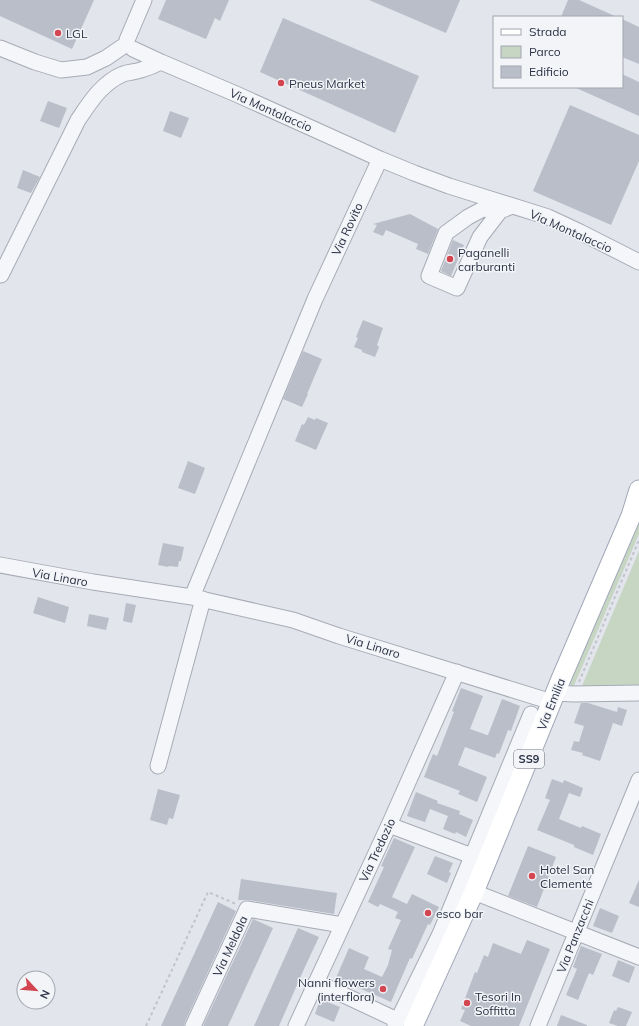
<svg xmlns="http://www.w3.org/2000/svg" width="639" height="1026" font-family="Mulish,sans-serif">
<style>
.green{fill:#c7d5c3}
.building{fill:#b9bec9}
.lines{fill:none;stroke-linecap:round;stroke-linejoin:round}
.minor-casing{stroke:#a7abb6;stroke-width:17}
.major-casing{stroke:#a1a8b7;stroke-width:21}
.path{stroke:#c0c3ca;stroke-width:2;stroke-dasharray:3 3;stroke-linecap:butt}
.minor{stroke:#f5f6f9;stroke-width:15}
.major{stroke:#fff;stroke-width:19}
.poi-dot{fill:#d24551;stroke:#f2f4f8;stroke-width:1.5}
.labels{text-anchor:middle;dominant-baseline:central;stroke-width:3;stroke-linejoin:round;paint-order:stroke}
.shield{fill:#f2f4f8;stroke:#666c7a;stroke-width:1}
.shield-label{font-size:11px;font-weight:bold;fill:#2a3144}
.poi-label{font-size:12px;fill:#2a3144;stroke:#f2f4f8;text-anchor:start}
.street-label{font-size:12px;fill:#2a3144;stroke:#f2f4f8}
</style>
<rect width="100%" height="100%" fill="#e2e5eb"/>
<!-- green -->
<path class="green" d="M 639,523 L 639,534 L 573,688 L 570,684 Z
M 639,551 L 639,686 L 582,686 Z"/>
<!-- building -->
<path class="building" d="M 0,0 L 94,0 L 72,49 L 0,16 Z
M 166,0 L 229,0 L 220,21 L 215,18 L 206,39 L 158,19 Z
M 369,0 L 460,0 L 446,33 Z
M 568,0 L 579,0 L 617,17 L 561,17 Z
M 283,18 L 419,76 L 395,133 L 260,72 Z
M 622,19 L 639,27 L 639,64 L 622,57 Z
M 622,74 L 639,82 L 639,116 L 574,87 L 622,87 Z
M 48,101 L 67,108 L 59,128 L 40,121 Z
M 570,105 L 639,135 L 639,161 L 611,225 L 533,191 Z
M 170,111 L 189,118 L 181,138 L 163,131 Z
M 23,170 L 40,177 L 31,193 L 17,188 Z
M 410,214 L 438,229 L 428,254 L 416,249 L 418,244 L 386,230 L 383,236 L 373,232 L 377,225 L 373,224 Z
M 453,240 L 464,245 L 451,276 L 441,271 Z
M 363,320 L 383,328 L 377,345 L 379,347 L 375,357 L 362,352 L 362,350 L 354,347 L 358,338 L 356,337 Z
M 303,351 L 322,359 L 307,394 L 308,394 L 302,407 L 283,399 Z
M 308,417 L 315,420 L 316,418 L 328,423 L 316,450 L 295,441 L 302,424 L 304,425 Z
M 188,461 L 205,468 L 195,494 L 178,488 Z
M 163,543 L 184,547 L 181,561 L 179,561 L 178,567 L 169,566 L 168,567 L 158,565 Z
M 38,597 L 69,607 L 65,623 L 33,613 Z
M 126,603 L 136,605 L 132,623 L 123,621 Z
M 89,614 L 109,618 L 106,630 L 87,626 Z
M 461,688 L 483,696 L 470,729 L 487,735 L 488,735 L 502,699 L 520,706 L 511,731 L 508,730 L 499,754 L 497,753 L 495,758 L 465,747 L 458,765 L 487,777 L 477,802 L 458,794 L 460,791 L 424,777 L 433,754 L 437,756 L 454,712 L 452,711 Z
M 581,703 L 588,703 L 617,712 L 618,707 L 627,710 L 622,726 L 613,723 L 600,761 L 582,755 L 583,753 L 571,750 L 574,741 L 579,742 L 584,726 L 574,723 Z
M 552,779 L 563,783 L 564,780 L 583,788 L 580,797 L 569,793 L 559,819 L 581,828 L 582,826 L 601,834 L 593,855 L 574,847 L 574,845 L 537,830 L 550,800 L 545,798 Z
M 158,789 L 180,795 L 173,819 L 169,818 L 167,825 L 150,820 Z
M 416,792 L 438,801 L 437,803 L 460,811 L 459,814 L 473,820 L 466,837 L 456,832 L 455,834 L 443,829 L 448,816 L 430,809 L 425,822 L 407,816 Z
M 394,838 L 415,847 L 392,897 L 407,904 L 412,894 L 439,907 L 430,925 L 428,924 L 412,959 L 410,958 L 391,1002 L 336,978 L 349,948 L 369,957 L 364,969 L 382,977 L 388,965 L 392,950 L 388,949 L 401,920 L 395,918 L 398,912 L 380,904 L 378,907 L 368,902 L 384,867 L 381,866 Z
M 528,846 L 556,857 L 537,907 L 508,896 Z
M 435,856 L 453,863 L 449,872 L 451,873 L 447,883 L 427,874 Z
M 241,879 L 337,893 L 334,914 L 248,900 L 238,900 Z
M 639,880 L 639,907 L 629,903 Z
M 218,902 L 236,911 L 185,1022 L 184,1026 L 161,1026 Z
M 600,908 L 619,916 L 612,933 L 593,926 Z
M 253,919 L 273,928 L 228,1026 L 203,1026 Z
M 298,928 L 319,937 L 304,969 L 279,1026 L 254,1026 Z
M 527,940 L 550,949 L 519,1026 L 471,1026 L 460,1021 L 465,1010 L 461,1009 L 475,972 L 477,973 L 484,955 L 488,957 L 493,943 L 521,954 Z
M 581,946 L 602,954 L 593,975 L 589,973 L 578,1000 L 566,995 L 577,969 L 573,967 Z
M 618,960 L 635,967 L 629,983 L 612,976 Z
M 321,997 L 331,1000 L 330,1003 L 340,1007 L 334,1022 L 315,1014 Z
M 618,1007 L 632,1012 L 626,1026 L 618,1026 L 609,1023 L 614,1010 L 616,1011 Z
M 561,1015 L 587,1025 L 587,1026 L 557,1026 Z"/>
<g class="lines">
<!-- minor casing -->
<g class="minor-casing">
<path id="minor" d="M 127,40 L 144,0
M 0,48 L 35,62 L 61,70 L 87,67 L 106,58 L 122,47
M 133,49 L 161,62
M 500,211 L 480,237 L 457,288 L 429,276 L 446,233 L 468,217 L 483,209 L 500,211 L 512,206
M 1,275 L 78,120 C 90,102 102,83 123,74 C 129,72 135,72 141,70 C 148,68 155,65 161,62 L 236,94 L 380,159 L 414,173 L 449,186 L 548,217 L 580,232 L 639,262
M 0,565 L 93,582 L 192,597 L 293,620 L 339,636 L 552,702
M 192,597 L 315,299 L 380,159
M 556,693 L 573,694 L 639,693
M 158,766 L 203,599
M 389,825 L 472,856
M 474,892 L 639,957
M 316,982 L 397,1020
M 193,1026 L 247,909 L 342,925
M 296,1026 L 389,825 L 457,672
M 395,1026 L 440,934 L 531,714
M 538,1026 L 639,780"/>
</g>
<!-- major casing -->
<g class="major-casing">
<path id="major" d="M 413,1026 L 474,892 L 561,679 L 631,516 L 639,490"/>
</g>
<!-- path -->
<path class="path" d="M 579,682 L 639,540
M 146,1026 L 208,892 L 236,904"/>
<!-- minor -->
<use href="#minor" class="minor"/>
<!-- major -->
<use href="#major" class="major"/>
</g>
<!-- markers -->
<g class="poi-dot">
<circle cx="58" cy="33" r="4"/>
<circle cx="281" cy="83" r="4"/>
<circle cx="450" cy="259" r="4"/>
<circle cx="532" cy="876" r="4"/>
<circle cx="428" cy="913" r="4"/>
<circle cx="383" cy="989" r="4"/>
<circle cx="467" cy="1003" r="4"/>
</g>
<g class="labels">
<!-- shield labels -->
<rect class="shield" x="514" y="750" width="30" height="18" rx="3"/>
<g class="shield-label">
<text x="529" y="759">SS9</text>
</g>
<!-- poi labels -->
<g class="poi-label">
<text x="66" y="33">LGL</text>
<text x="289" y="83">Pneus Market</text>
<text x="458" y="252">Paganelli<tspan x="458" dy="14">carburanti</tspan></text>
<text x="540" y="869">Hotel San<tspan x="540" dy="14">Clemente</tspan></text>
<text x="436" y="913">esco bar</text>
<text x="375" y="982" text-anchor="end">Nanni flowers<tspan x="375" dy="14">(interflora)</tspan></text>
<text x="475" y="996">Tesori In<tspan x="475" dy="14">Soffitta</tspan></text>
</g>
<!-- street labels -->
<g class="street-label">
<text transform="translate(271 110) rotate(24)">Via Montalaccio</text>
<text transform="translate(347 229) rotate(-65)">Via Rovito</text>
<text transform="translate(571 231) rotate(24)">Via Montalaccio</text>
<text transform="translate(60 577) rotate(10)">Via Linaro</text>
<text transform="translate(373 646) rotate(17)">Via Linaro</text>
<text transform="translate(551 704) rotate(-68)">Via Emilia</text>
<text transform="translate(377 850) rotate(-65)">Via Tredozio</text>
<text transform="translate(575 936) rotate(-68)">Via Panzacchi</text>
<text transform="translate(230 946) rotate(-65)">Via Meldola</text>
</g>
</g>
<!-- legend -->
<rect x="493" y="16" width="130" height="72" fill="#f2f4f8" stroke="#a2a6b0"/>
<rect x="501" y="29" width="20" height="6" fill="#ffffff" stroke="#a2a6b0"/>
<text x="529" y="36" font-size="12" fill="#2a3144">Strada</text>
<rect x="501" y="46" width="20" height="12" fill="#c7d5c3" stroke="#a2a6b0"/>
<text x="529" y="56" font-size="12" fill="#2a3144">Parco</text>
<rect x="501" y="66" width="20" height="12" fill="#b9bec9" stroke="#a2a6b0"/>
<text x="529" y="76" font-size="12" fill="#2a3144">Edificio</text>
<!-- north arrow -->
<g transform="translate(36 990) rotate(116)"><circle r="19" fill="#f2f4f8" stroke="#a2a6b0"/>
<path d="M0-3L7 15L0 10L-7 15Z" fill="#d24551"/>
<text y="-6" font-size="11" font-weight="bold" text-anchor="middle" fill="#2a3144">N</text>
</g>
</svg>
